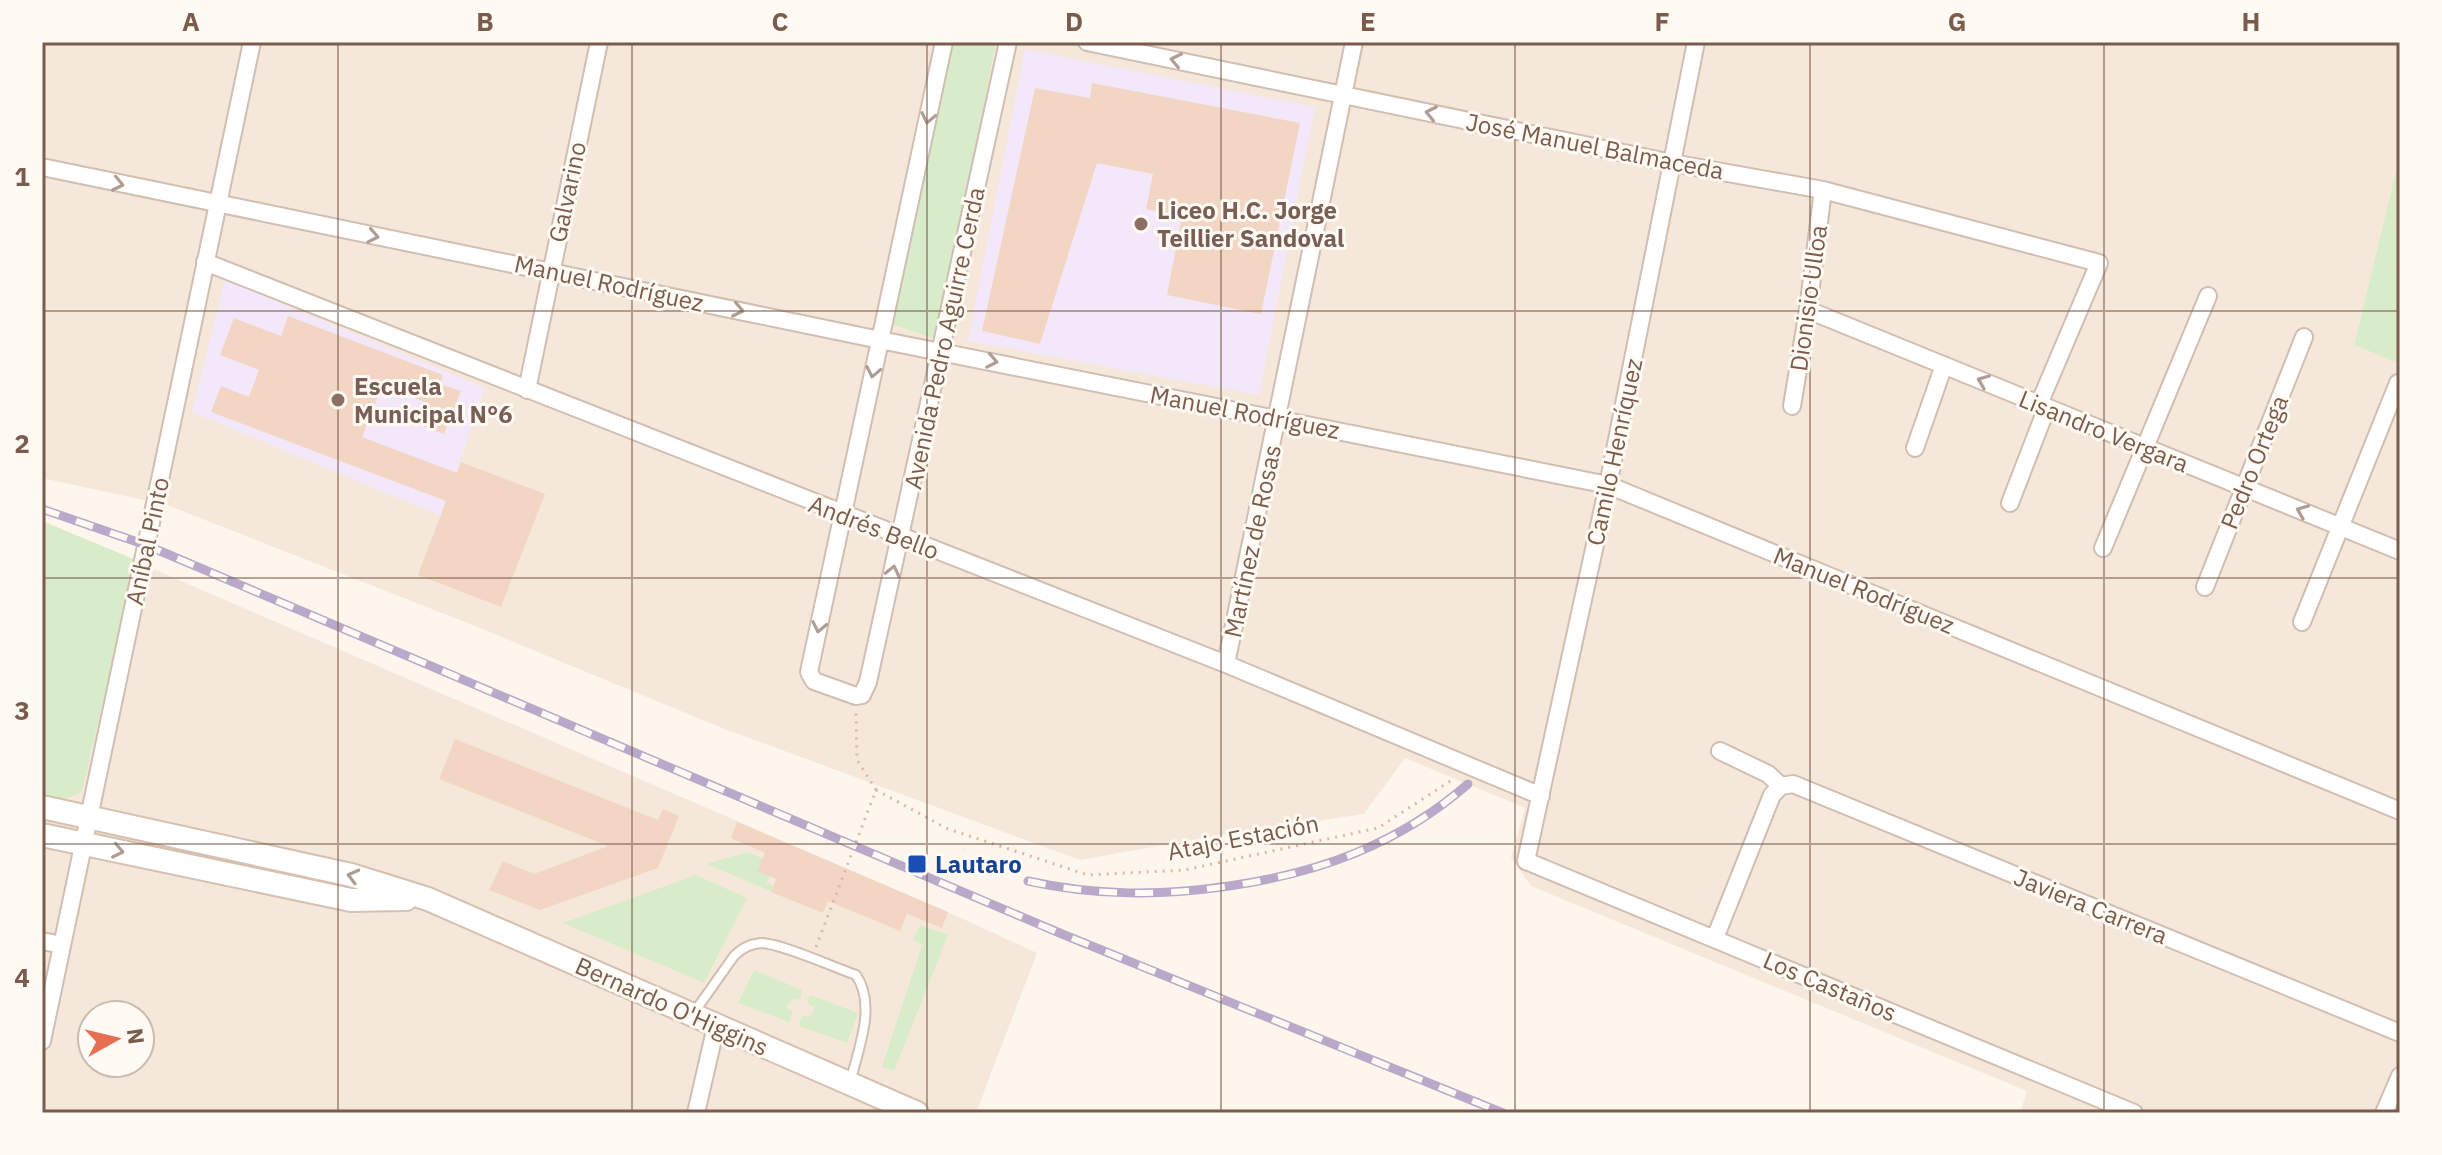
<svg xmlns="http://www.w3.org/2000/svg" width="2442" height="1155" font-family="'IBM Plex Sans',sans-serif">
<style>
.residential{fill:#f5e8da;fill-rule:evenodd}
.education{fill:#f3e8fa}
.green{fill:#d8ecc9}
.building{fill:#f3d5c3}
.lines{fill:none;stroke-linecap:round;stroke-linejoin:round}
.service-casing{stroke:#d1beb0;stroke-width:12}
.minor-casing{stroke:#d1beb0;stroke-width:20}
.secondary-casing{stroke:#d6c0b0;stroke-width:26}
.path{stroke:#d9b8a5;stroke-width:3;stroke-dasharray:2 6;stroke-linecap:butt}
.service{stroke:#fff;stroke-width:8}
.minor{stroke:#fff;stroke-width:16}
.secondary{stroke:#fff;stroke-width:22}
.rail-casing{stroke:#b9a8c9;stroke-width:9}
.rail{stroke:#fffaf3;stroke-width:6;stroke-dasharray:18;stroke-linecap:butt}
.oneway{stroke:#af9d94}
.grid{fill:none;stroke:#7a5c4d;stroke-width:2;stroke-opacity:0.55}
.education-dot{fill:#8d6e63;stroke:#fffaf3;stroke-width:3}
.transit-dot{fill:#1a4fb4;stroke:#fffaf3;stroke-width:3}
.labels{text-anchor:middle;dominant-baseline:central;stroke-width:6;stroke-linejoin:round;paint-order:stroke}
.street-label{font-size:24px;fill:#7a5c4d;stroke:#fffaf3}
.education-label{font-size:24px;font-weight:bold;fill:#785e54;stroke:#fffaf3;text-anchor:start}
.transit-label{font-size:24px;font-weight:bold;fill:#164399;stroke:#fffaf3;text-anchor:start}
.neatline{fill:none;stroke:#7a5c4d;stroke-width:3}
.grid-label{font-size:26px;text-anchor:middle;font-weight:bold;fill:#7a5c4d}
</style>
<rect width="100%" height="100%" fill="#fdf6ec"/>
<!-- residential -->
<path class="residential" d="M 42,42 L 2400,42 L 2400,154 L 2354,345 L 2400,364 L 2400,1113 L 2020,1113 L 2027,1091 L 1531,886 L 1511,858 L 1525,808 L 1405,758 L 1364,814 L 1214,836 L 1080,860 L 722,728 L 475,626 L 167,505 L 42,478 Z
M 42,521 L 948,912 L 1037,953 L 976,1113 L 42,1113 ZM 92,1015 L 140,1015 L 140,1063 L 92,1063 Z"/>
<!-- education -->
<path class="education" d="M 1025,49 L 1315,107 L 1259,395 L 968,341 Z
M 225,280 L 485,388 L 441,516 L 192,412 Z"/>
<!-- green -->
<path class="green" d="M 949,42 L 996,42 L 938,340 L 889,323 Z
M 2400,154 L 2400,364 L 2354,345 Z
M 42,521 L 136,560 L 82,791 C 69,800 58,801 42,798 Z
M 747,852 L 775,864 L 767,883 L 787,892 L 785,897 L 706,864 Z
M 696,875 L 747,898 L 704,983 L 563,923 Z
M 920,925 L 948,935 L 894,1071 L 882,1067 L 922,945 L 913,940 Z
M 754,970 L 802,990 L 800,1000 L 792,999 L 786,1008 L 793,1011 L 789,1022 L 738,1003 Z
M 810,995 L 858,1013 L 847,1043 L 799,1026 L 802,1015 L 811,1017 L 814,1007 L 807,1003 Z"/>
<!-- building -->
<path class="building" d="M 1092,83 L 1300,123 L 1261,314 L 1167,295 L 1182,216 L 1146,209 L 1153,174 L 1097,163 L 1040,344 L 982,331 L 1035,88 L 1090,98 Z
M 288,316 L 443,375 L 440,384 L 461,391 L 444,434 L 415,423 L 423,401 L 382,386 L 362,437 L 457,473 L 461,462 L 545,494 L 501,607 L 418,575 L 446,501 L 211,412 L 221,386 L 249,397 L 259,370 L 220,355 L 234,318 L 281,336 Z
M 455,739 L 658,820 L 663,809 L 679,816 L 658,868 L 540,910 L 489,890 L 503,861 L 534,874 L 608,846 L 439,779 Z
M 737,822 L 948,912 L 942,928 L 907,914 L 900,931 L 828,901 L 823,913 L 771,892 L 776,879 L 757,871 L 765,853 L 731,838 Z"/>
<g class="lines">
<!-- service casing -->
<g class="service-casing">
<path id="service" d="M 693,1014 L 734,956 C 742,948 751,943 763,943 C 785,945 833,967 856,975 C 877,1006 858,1049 850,1083"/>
</g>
<!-- minor casing -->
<g class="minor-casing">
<path id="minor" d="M 944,42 L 809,672 L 814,681 L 856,696 L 862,695 L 868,682 L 1008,42
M 1087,42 L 1672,163 L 1823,190 L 2099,263 L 2039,404
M 1696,42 L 1608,485 L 1526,861 L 2134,1113
M 42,167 L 880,340 L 1608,485 L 2400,811
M 205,262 L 1226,664 L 1541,796
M 1808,310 L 2400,551
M 527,390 L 599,42
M 1792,406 L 1808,310 L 1823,190
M 1915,448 L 1944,365
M 2010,503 L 2047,407
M 2103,548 L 2208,296
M 2205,587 L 2304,337
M 2302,622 L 2398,383
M 1226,664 L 1354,42
M 1720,751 L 1768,774 L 1781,786
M 1715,938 L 1772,795 L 1781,786 L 1793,784 L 2400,1033
M 42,941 L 62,945
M 42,1041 L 252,42
M 696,1113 L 716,1026
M 2384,1113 L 2400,1076"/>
</g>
<!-- secondary casing -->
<g class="secondary-casing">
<path id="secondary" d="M 42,807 L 351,875 L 428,899 L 917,1113
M 42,835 L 351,900 L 406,899"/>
</g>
<!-- path -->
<path class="path" d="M 876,790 L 948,829 L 1088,875 L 1185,870 L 1378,828 L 1455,778
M 816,947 L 876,790 L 857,760 L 856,712"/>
<!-- service -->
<use href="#service" class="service"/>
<!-- minor -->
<use href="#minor" class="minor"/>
<!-- secondary -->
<use href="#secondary" class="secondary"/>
<!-- rail casing -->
<g class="rail-casing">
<path id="rail" d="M 42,509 L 146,545 L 1062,934 L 1503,1113
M 1028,881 C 1096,896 1160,896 1229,886 C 1319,873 1399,844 1468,784"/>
</g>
<!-- rail -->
<use href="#rail" class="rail"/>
</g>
<!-- one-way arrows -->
<defs><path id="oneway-chevron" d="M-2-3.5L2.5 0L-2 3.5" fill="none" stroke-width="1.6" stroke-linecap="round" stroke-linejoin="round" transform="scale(2)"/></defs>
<g class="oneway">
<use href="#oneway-chevron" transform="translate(1176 60) rotate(-168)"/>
<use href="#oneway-chevron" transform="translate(1431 113) rotate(-168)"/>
<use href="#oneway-chevron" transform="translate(928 118) rotate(102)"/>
<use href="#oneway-chevron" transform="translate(118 184) rotate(12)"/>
<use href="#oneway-chevron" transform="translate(373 236) rotate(11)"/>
<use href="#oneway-chevron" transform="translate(738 310) rotate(12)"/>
<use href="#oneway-chevron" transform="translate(992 361) rotate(11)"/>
<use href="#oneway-chevron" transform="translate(873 372) rotate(102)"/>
<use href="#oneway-chevron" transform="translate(1983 381) rotate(-158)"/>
<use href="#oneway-chevron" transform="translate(2302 511) rotate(-158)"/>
<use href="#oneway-chevron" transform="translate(893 571) rotate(-77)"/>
<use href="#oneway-chevron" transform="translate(819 627) rotate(102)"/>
<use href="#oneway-chevron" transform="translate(118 851) rotate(12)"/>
<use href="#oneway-chevron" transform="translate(353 876) rotate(-165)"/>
</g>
<!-- grid -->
<path class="grid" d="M 338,42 L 338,1113M 632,42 L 632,1113M 927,42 L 927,1113M 1221,42 L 1221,1113M 1515,42 L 1515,1113M 1810,42 L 1810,1113M 2104,42 L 2104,1113M 42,311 L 2400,311M 42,578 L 2400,578M 42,844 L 2400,844"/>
<!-- markers -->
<g class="education-dot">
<circle cx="1141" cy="224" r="8"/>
<circle cx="338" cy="400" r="8"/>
</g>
<rect class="transit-dot" x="907" y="854" width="20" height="20" rx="4"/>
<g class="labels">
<!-- street labels -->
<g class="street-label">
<text transform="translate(1595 146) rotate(11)">José Manuel Balmaceda</text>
<text transform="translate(567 192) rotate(-78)">Galvarino</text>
<text transform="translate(609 283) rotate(12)">Manuel Rodríguez</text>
<text transform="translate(1808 298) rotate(-82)">Dionisio Ulloa</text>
<text transform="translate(944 338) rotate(-78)">Avenida Pedro Aguirre Cerda</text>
<text transform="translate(1245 412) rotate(11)">Manuel Rodríguez</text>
<text transform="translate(2104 431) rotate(22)">Lisandro Vergara</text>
<text transform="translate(1614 452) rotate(-78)">Camilo Henríquez</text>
<text transform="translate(2254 462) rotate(-68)">Pedro Ortega</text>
<text transform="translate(874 527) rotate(21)">Andrés Bello</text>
<text transform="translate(147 541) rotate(-78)">Aníbal Pinto</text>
<text transform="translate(1252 541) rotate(-78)">Martínez de Rosas</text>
<text transform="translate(1864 590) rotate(22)">Manuel Rodríguez</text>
<text transform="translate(1243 837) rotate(-11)">Atajo Estación</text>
<text transform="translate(2091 906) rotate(22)">Javiera Carrera</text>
<text transform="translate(1830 986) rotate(23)">Los Castaños</text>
<text transform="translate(672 1006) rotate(24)">Bernardo O'Higgins</text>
</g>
<!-- education labels -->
<g class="education-label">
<text x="1157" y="210">Liceo H.C. Jorge<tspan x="1157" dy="28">Teillier Sandoval</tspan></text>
<text x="354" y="386">Escuela<tspan x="354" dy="28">Municipal N°6</tspan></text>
</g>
<!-- transit labels -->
<g class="transit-label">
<text x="935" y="864">Lautaro</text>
</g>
</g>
<!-- border -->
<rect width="2442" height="1155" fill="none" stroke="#fffaf3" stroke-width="88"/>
<!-- north arrow -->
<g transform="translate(116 1039) rotate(82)"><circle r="38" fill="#fffaf3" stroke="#cabbb1" stroke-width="2"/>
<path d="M0-6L14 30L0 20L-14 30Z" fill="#e76f51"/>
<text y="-12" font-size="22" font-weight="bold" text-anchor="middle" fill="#7a5c4d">N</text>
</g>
<rect x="44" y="44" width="2354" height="1067" class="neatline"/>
<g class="grid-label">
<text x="191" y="31">A</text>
<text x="485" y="31">B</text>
<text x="780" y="31">C</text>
<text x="1074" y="31">D</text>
<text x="1368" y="31">E</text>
<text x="1662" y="31">F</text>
<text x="1957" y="31">G</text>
<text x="2251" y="31">H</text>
<text x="22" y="186">1</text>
<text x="22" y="453">2</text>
<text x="22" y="720">3</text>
<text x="22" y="987">4</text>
</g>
</svg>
